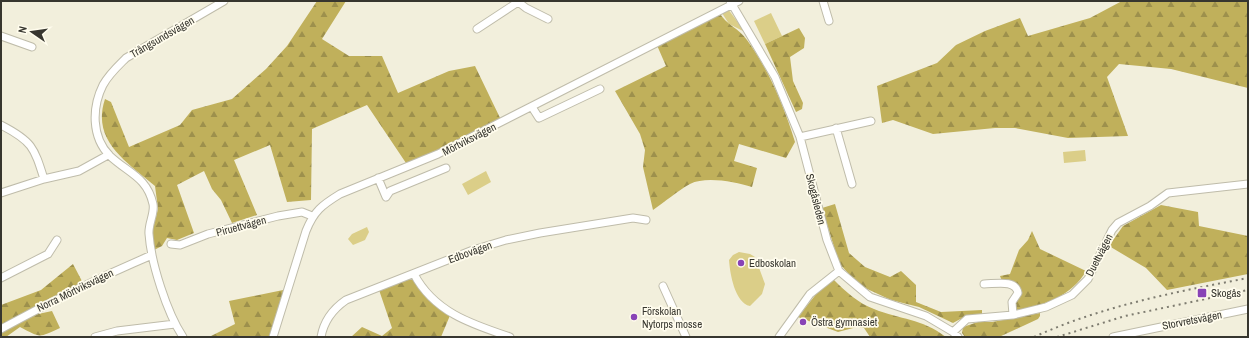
<svg xmlns="http://www.w3.org/2000/svg" width="1249" height="338" font-family="'Archivo Narrow',sans-serif">
<style>
.green{fill:#dbce88}
.forest{fill:url(#forest-firs)}
.lines{fill:none;stroke-linecap:round;stroke-linejoin:round}
.minor-casing{stroke:#bfbcaa;stroke-width:9}
.minor{stroke:#fff;stroke-width:7}
.rail{stroke:#7e7c70;stroke-width:2;stroke-dasharray:2 4;stroke-linecap:butt}
.poi-dot{fill:#8843b6;stroke:#fffced;stroke-width:1.5}
.labels{text-anchor:middle;dominant-baseline:central;stroke-width:3.5;stroke-linejoin:round;paint-order:stroke}
.street-label{font-size:11px;fill:#37362f;stroke:#fffced}
.poi-label{font-size:11px;fill:#37362f;stroke:#fffced;text-anchor:start}
</style>
<defs>
<pattern id="forest-firs" width="22" height="20" patternUnits="userSpaceOnUse"><rect width="22" height="20" fill="#c0b05b"/><path d="M5 1l3.5 6h-7zM16 11l3.5 6h-7z" fill="#9d904c"/></pattern>
</defs>
<rect width="100%" height="100%" fill="#f2efdc"/>
<!-- green -->
<path class="green" d="M 728,9 L 745,32 L 729,24 L 722,13 Z
M 771,13 L 782,36 L 765,44 L 754,21 Z
M 1085,150 L 1086,161 L 1064,163 L 1063,152 Z
M 486,171 L 491,182 L 468,195 L 462,184 Z
M 367,227 L 369,232 L 365,240 L 353,245 L 348,239 L 352,234 Z
M 739,252 L 750,254 L 755,257 L 765,284 L 762,294 L 750,306 C 735,303 730,274 729,260 L 733,255 Z"/>
<!-- forest -->
<path class="forest" d="M 317,1 L 346,1 L 322,39 L 349,56 L 382,56 L 398,93 L 449,71 L 475,66 L 502,122 L 408,166 L 367,105 L 312,129 L 311,200 L 287,202 L 270,145 L 234,160 L 257,215 L 232,223 L 221,200 L 212,189 L 204,171 L 177,185 L 194,233 L 177,240 L 167,238 L 162,246 L 154,250 L 152,232 L 158,209 L 155,186 C 127,162 91,141 105,99 L 111,102 L 129,147 L 180,125 L 192,110 L 232,99 L 266,69 L 287,46 Z
M 1122,1 L 1248,1 L 1248,88 L 1171,69 L 1119,64 L 1107,77 L 1128,136 L 1068,138 L 1015,128 L 995,128 L 933,134 L 893,120 L 882,123 L 877,86 L 937,63 L 956,45 L 985,31 L 1020,18 L 1028,36 L 1090,18 Z
M 719,12 C 726,25 739,28 747,40 C 769,70 784,106 795,142 L 786,158 L 739,144 L 734,161 L 757,168 L 752,187 C 735,182 706,176 690,184 C 677,191 665,202 653,210 L 643,167 L 645,150 L 640,134 L 615,91 L 666,66 L 656,43 Z
M 799,28 L 805,38 L 804,48 L 790,57 L 793,81 L 803,103 L 802,109 L 796,112 L 765,44 Z
M 835,204 L 849,253 L 865,267 L 890,277 L 901,271 L 916,285 L 916,302 L 941,312 L 982,310 L 982,314 L 966,316 L 953,323 L 919,307 L 891,300 L 865,288 L 855,281 L 839,263 L 822,208 Z
M 1161,205 L 1198,212 L 1199,226 L 1248,236 L 1248,274 L 1167,290 L 1146,268 L 1109,246 L 1123,226 Z
M 1032,231 L 1040,249 L 1086,271 C 1072,296 1043,306 1016,310 L 1014,306 L 1021,295 L 1021,290 C 1015,282 1012,280 1002,281 L 1000,276 L 1010,274 L 1019,250 L 1028,240 Z
M 73,264 L 84,285 L 1,329 L 1,305 L 41,290 Z
M 414,274 L 451,313 L 441,337 L 351,337 L 362,327 L 382,336 L 392,328 L 378,287 Z
M 834,280 C 846,292 858,303 874,309 C 901,320 921,318 946,337 L 870,337 L 864,328 L 857,327 L 838,332 L 798,317 L 817,293 Z
M 288,289 L 273,337 L 209,337 L 235,324 L 229,301 Z
M 52,311 L 60,328 C 38,338 41,338 20,327 L 6,337 L 1,337 L 1,332 L 29,316 Z
M 1040,313 L 1040,316 L 1038,319 L 999,337 L 965,337 L 962,333 L 963,327 L 978,322 L 992,322 Z"/>
<g class="lines">
<!-- minor casing -->
<g class="minor-casing">
<path id="minor" d="M 517,1 L 526,8 L 548,19
M 730,1 L 775,77 L 800,137 L 827,240 L 839,271 L 870,297 L 926,316 L 953,332 L 958,337
M 823,1 L 829,21
M 477,29 L 518,2
M 1,36 L 32,47
M 532,107 L 539,118 L 600,89
M 1,125 C 32,141 34,147 44,179
M 836,128 L 852,184
M 800,137 L 871,121
M 378,178 L 386,197 L 390,191 L 446,168
M 1,193 L 44,179 L 79,171 L 108,155
M 171,244 L 180,245 L 208,234 L 278,216 L 302,212 L 312,216
M 414,274 C 434,312 471,324 510,337
M 1,278 L 48,254 L 57,240
M 984,284 C 995,284 1016,279 1018,293 L 1012,302 L 1013,315
M 663,286 L 686,337
M 1,329 C 50,302 100,277 152,255
M 953,332 L 967,319 L 1013,315 L 1046,307 L 1072,295 L 1088,279 L 1112,230 L 1118,223 L 1150,206 L 1168,193 L 1248,184
M 95,337 L 117,331 L 175,324
M 183,337 C 167,313 151,263 149,234 C 148,224 155,213 153,204 C 147,177 128,173 110,156 C 91,137 92,107 103,85 C 109,74 118,66 126,58 L 224,1
M 273,337 L 306,231 C 314,211 322,205 340,194 L 438,154 L 739,1
M 321,337 C 324,320 333,309 346,300 L 473,250 L 506,240 L 540,233 L 633,218 L 646,220
M 779,337 L 810,294 L 839,271
M 1113,337 L 1248,309"/>
</g>
<!-- minor -->
<use href="#minor" class="minor"/>
<!-- rail -->
<path class="rail" d="M 1034,337 C 1102,306 1175,292 1248,278
M 1057,337 L 1125,316 L 1248,290"/>
</g>
<!-- markers -->
<g class="poi-dot">
<circle cx="741" cy="263" r="4"/>
<rect x="1197" y="288" width="10" height="10" rx="2"/>
<circle cx="634" cy="317" r="4"/>
<circle cx="803" cy="322" r="4"/>
</g>
<g class="labels">
<!-- street labels -->
<g class="street-label">
<text transform="translate(162 37) rotate(-30)">Trångsundsvägen</text>
<text transform="translate(469 139) rotate(-27)">Mörtviksvägen</text>
<text transform="translate(816 199) rotate(76)">Skogåsleden</text>
<text transform="translate(241 226) rotate(-15)">Piruettvägen</text>
<text transform="translate(470 252) rotate(-20)">Edbovägen</text>
<text transform="translate(1099 255) rotate(-63)">Duettvägen</text>
<text transform="translate(75 290) rotate(-26)">Norra Mörtviksvägen</text>
<text transform="translate(1192 320) rotate(-11)">Storvretsvägen</text>
</g>
<!-- poi labels -->
<g class="poi-label">
<text x="749" y="263">Edboskolan</text>
<text x="1211" y="293">Skogås</text>
<text x="642" y="311">Förskolan<tspan x="642" dy="13">Nytorps mosse</tspan></text>
<text x="811" y="322">Östra gymnasiet</text>
</g>
</g>
<!-- border -->
<rect width="1249" height="338" fill="none" stroke="#37362f" stroke-width="4"/>
<!-- north arrow -->
<g transform="translate(32 32) rotate(283)" stroke="#fffced" stroke-width="3" paint-order="stroke">
<path d="M0-3L7 15L0 10L-7 15Z" fill="#37362f"/>
<text y="-6" font-size="11" font-weight="bold" text-anchor="middle" fill="#37362f">N</text>
</g>
</svg>
